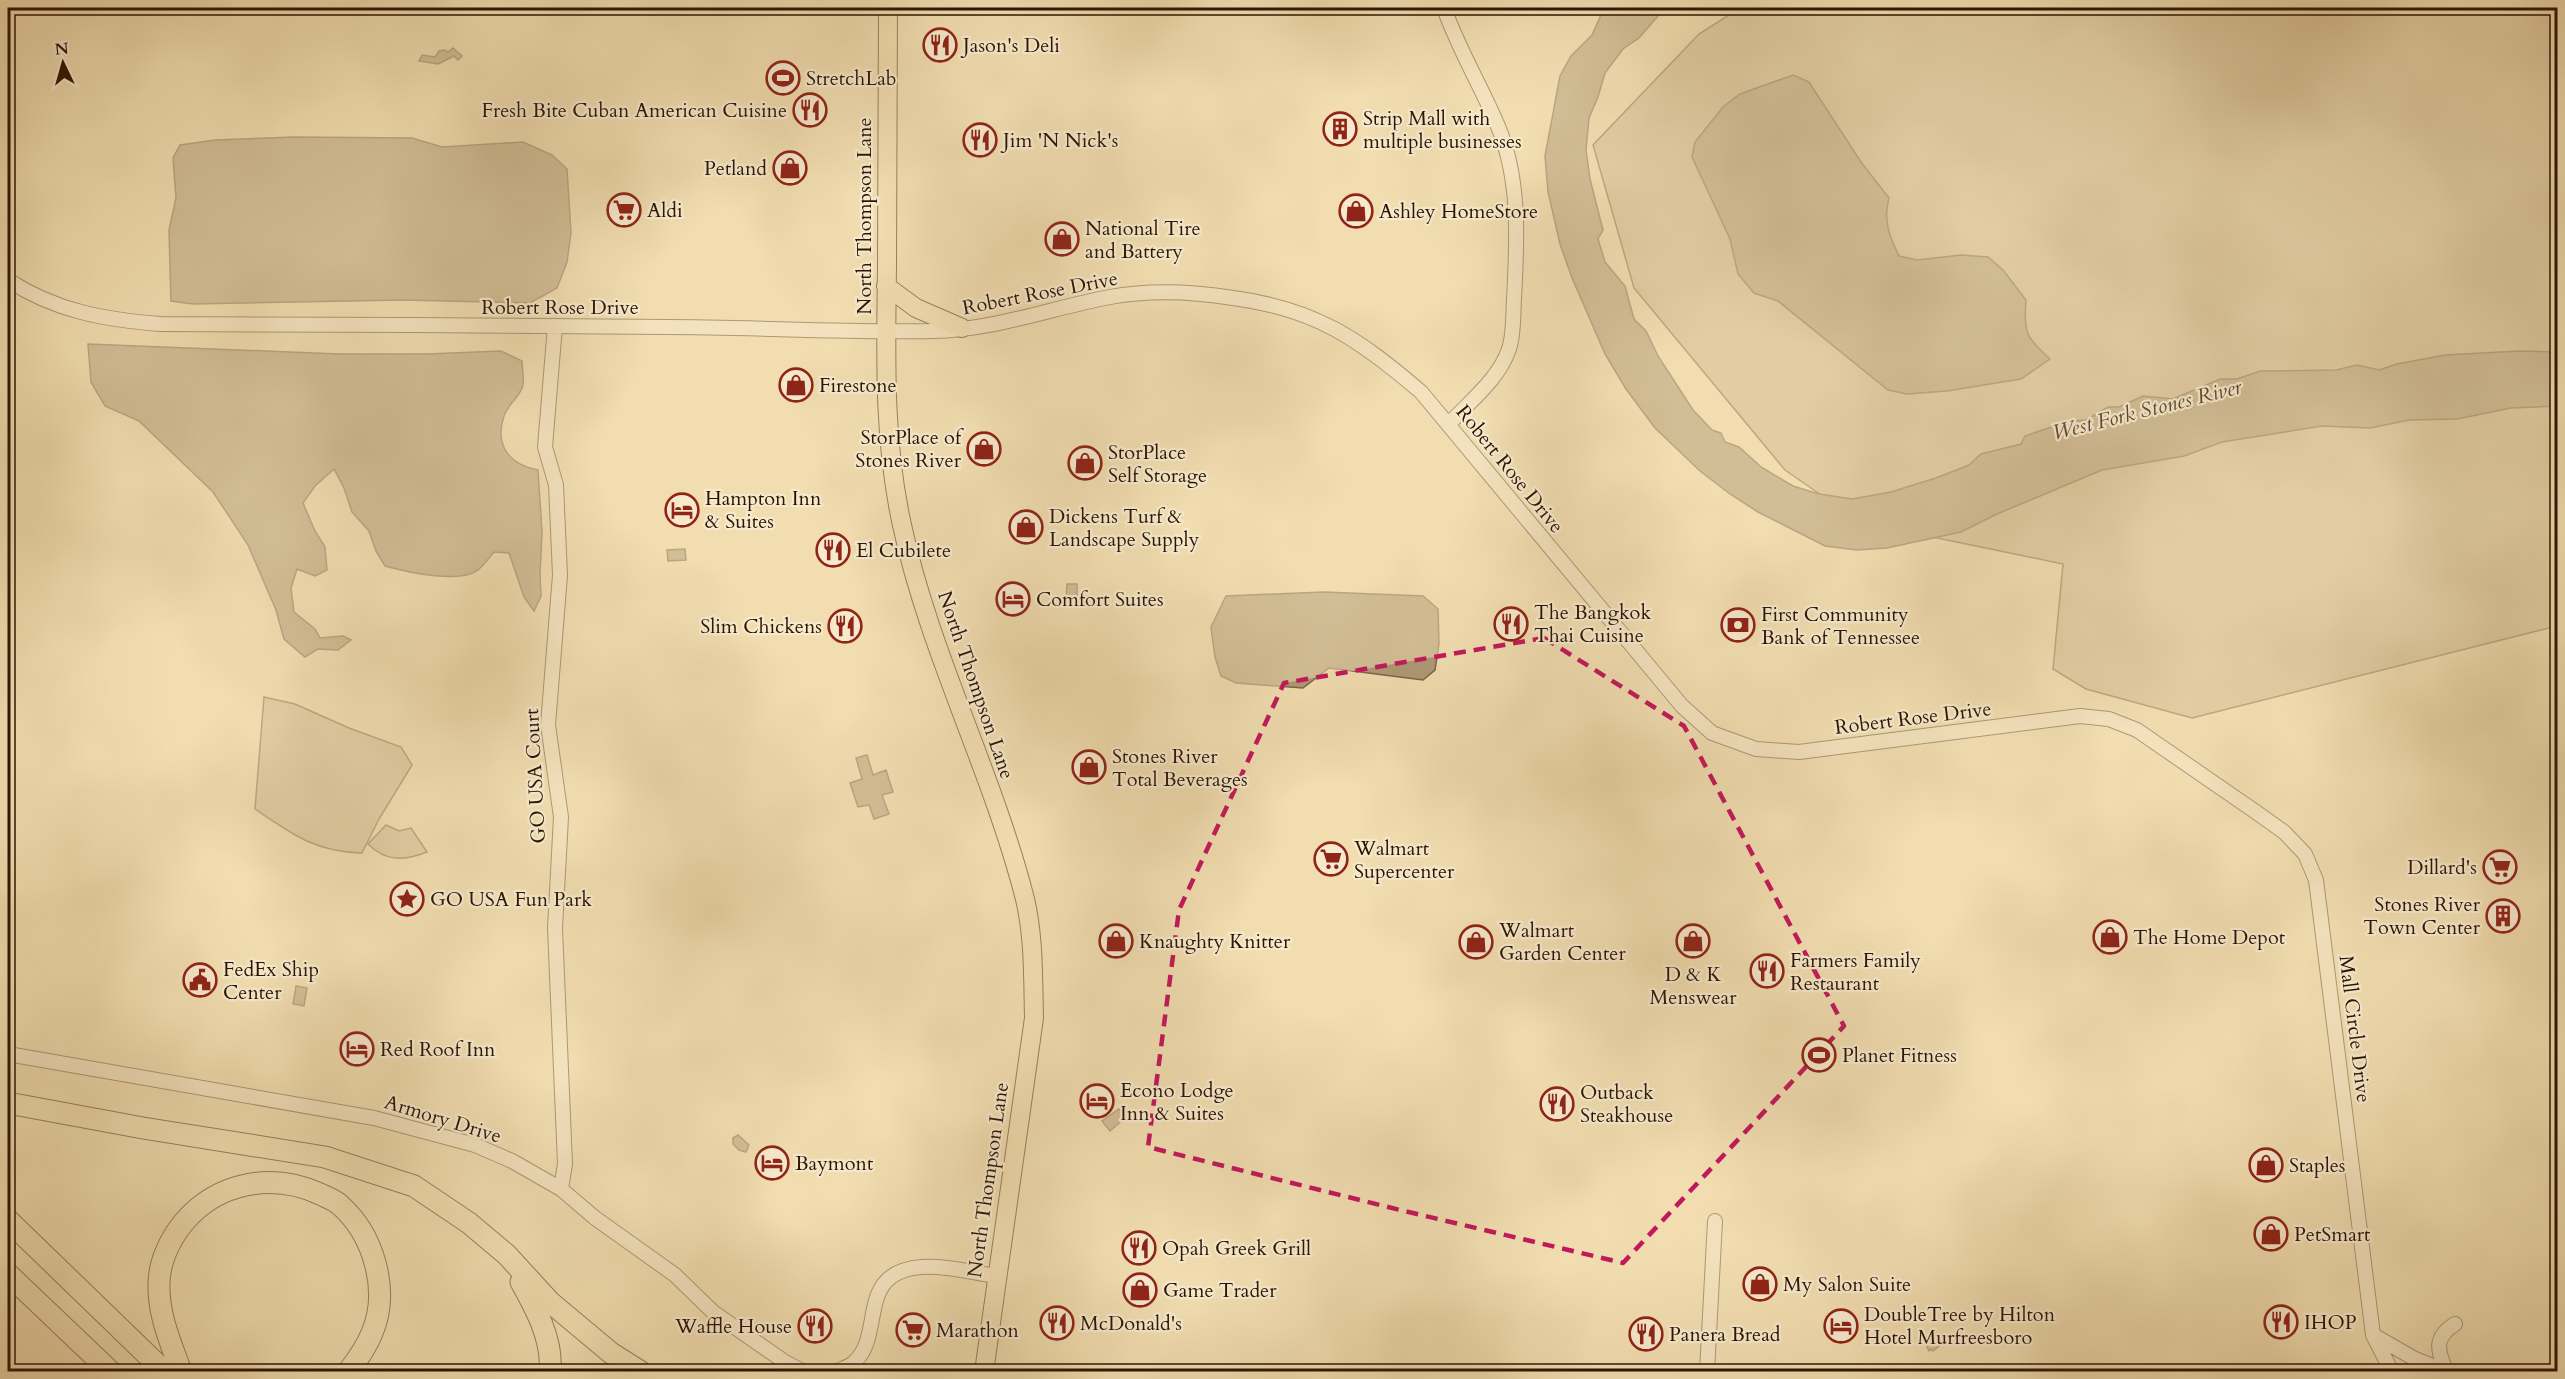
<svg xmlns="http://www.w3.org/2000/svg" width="2565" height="1379" font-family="Cardo,serif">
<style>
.green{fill:#d0bb92;stroke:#7e684a;stroke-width:1.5}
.water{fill:#ae9975;stroke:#7a6447;stroke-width:1.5}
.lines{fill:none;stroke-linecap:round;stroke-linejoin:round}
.minor-casing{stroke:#5d462e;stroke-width:16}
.major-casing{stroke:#2c1402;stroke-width:20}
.highway-casing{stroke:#2c1402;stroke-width:23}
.minor{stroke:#f6e9cc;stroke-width:14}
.major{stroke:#f1ddb0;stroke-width:18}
.highway{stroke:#f1ddb0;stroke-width:21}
.marked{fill:none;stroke:#c2185b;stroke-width:4.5;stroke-dasharray:12 8;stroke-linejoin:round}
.labels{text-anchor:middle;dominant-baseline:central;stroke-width:4.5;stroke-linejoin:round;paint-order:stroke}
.poi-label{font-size:20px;fill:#2c1402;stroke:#f6e9cc;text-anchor:start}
.street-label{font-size:20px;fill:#2c1402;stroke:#f6e9cc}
.water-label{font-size:21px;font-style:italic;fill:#604930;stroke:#f6e9cc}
</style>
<rect width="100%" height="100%" fill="#f1ddb0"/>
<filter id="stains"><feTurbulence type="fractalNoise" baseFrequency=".00333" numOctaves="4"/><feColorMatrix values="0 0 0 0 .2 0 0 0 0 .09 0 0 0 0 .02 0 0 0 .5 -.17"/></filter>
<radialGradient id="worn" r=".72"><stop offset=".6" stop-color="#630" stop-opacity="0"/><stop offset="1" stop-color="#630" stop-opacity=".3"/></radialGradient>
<!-- green -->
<path class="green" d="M 1740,8 L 2557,8 L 2557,626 L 2192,718 L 2086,689 L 2053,669 L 2063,564 L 1860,522 L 1785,470 L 1634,288 L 1593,145 L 1699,34 Z
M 264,697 L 295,704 L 349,728 L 401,747 L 412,765 L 379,819 L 362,853 C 316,852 291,834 255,809 Z
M 386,825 L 399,831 L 411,828 L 427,852 C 404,861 386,862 368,844 Z"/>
<!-- water -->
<path class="water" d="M 1610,8 L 1665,8 L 1639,38 L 1623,49 L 1605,73 L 1598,97 L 1589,118 L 1586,150 L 1590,179 L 1603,230 L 1598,239 L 1605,262 L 1625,286 L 1634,319 L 1646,331 L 1658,356 L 1693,410 L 1712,430 L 1721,433 L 1725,442 L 1739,447 L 1761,467 L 1793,486 L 1819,494 L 1852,499 L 1891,492 L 1936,478 L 1969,465 L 1981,454 L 2021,444 L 2025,436 L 2069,421 L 2086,420 L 2108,407 L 2119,407 L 2143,396 L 2173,399 L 2220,379 L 2237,379 L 2260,371 L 2336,370 L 2357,365 L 2379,370 L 2397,364 L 2445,355 L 2519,351 L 2557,352 L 2557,406 L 2511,408 L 2457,419 L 2409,420 L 2370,428 L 2322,426 L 2222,442 L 2184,456 L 2102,470 L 1997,514 L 1961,532 L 1887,548 L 1857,550 L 1825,546 L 1758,512 L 1730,494 L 1700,471 L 1655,428 L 1626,389 L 1605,354 L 1572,278 L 1560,244 L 1548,192 L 1545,156 L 1560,76 L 1571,56 L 1592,35 L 1601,15 Z
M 453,48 L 462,56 L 458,60 L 454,56 L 438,64 L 419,61 L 422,55 L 435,57 L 439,51 L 445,50 L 448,52 Z
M 1793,75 L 1809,82 L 1861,162 L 1889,198 C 1883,220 1889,236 1899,256 L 1917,260 L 1961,255 L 1988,257 L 2003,270 L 2026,300 C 2024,332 2025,337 2050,359 L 2021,379 L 1947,391 L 1907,394 L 1888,390 L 1778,301 L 1754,293 L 1738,274 L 1730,239 L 1692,157 L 1695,142 L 1723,107 L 1740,94 Z
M 294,137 L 412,138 L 442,147 L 523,142 L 552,155 L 567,169 L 571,233 L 567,262 L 557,288 L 530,303 L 403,300 L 193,304 L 171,301 L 169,230 L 176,198 L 173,158 L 180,145 L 215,140 Z
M 88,344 L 339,354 L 427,354 L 501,351 L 522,361 C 522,368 524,377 523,385 C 521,396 507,405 504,416 C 494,446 510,465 538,470 L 542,532 L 540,575 L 541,596 L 534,611 L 524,597 L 509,553 L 494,552 C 489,558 484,565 478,570 C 461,584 406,572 385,566 L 376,551 L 369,531 L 352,512 L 344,488 L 334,469 L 315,486 L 303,503 L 315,531 L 325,547 L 327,570 L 315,576 L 297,569 L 291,588 L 294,612 L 315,629 L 320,638 L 343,636 L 351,640 L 338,650 L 318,649 L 305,657 L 284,639 L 276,610 L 248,545 L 213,492 L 139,421 L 105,406 L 91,382 Z
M 685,549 L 686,560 L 668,561 L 667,550 Z
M 1067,584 L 1077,584 L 1077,599 L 1066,599 Z
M 1324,592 L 1423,596 L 1438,609 L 1439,644 L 1435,670 L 1423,680 L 1329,668 L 1303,688 L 1236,683 L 1221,676 L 1215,657 L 1211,627 L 1226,596 Z
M 867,755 L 873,775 L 886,770 L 893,792 L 882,795 L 889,814 L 874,819 L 869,805 L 858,807 L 850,783 L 862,779 L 856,758 Z
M 296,986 L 307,988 L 304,1006 L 293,1004 Z
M 1119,1109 L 1126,1117 L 1110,1131 L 1102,1121 Z
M 738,1135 L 749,1145 L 746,1152 L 739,1150 L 733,1144 L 733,1138 Z
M 1935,1333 L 1944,1342 L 1933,1351 L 1931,1349 L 1929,1351 L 1925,1342 Z"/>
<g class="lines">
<!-- minor casing -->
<g class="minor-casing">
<path id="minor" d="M 1444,8 C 1458,48 1480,84 1497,124 C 1521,179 1517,241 1514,299 C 1513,315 1514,334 1509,349 C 1499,379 1470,401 1449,424
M 8,280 C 55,311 106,320 161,324 C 330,325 498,325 667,327 C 755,327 844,333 933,331 C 994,330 1051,308 1110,297 C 1149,290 1195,292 1233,298 C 1316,309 1359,339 1421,392 L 1682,706 L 1712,733 L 1756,749 L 1799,752 L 2080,716 L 2109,719 L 2137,730 L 2253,810 L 2284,832 L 2305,854 L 2316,880 L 2373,1335 L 2392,1372
M 555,326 L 545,447 L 556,485 L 560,575 L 548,725 L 561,817 L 555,928 L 565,1164 L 561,1189
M 8,1054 L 374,1118 L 475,1145 L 512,1161 L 561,1189 L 595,1218 L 675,1275 L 713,1312 L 785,1362 L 804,1372
M 2373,1335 L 2415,1359 L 2447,1372
M 2446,1371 C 2437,1350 2434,1337 2455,1324
M 835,1372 C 841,1369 848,1367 852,1364 C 887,1337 853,1272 922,1267 C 946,1265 973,1273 997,1276
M 1707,1372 L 1715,1221"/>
</g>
<!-- major casing -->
<g class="major-casing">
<path id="major" d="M 888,8 C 887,94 887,180 887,267 C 886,353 883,440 902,525 C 929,652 993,773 1025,899 C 1034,937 1033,979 1034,1018 L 984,1372
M 886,286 L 916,308 L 962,328"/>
</g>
<!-- highway casing -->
<g class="highway-casing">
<path id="highway" d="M 8,1103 L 143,1128 L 325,1157 L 414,1186 L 469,1223 L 507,1255 L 550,1302 L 611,1353 L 641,1372
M 8,1220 L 165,1372
M 8,1274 L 111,1372
M 521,1282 C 536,1309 553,1340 550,1372
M 181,1372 C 171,1343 158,1315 159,1284 C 159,1262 170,1239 184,1222 C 218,1182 273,1172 320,1194 C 326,1197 335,1200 340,1205 C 374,1235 390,1291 372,1333 C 366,1348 358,1359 348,1372"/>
</g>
<!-- minor -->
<use href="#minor" class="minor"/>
<!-- major -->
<use href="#major" class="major"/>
<!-- highway -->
<use href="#highway" class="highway"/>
</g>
<!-- marked area -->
<path d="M0 0H2565V1379H0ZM 1544,638 L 1684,726 L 1844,1026 L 1623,1263 L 1392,1208 L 1148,1147 L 1179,910 L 1284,683 Z" fill="#f1ddb0" fill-opacity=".55" fill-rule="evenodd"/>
<path class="marked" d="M 1544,638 L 1684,726 L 1844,1026 L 1623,1263 L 1392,1208 L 1148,1147 L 1179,910 L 1284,683 Z"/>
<!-- icons -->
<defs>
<g id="restaurant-ring" transform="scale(1.725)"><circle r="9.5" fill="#f6e9cc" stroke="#8f2418" stroke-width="1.5"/><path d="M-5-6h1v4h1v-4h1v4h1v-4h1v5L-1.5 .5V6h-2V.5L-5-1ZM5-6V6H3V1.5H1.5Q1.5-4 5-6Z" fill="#8f2418"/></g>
<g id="stadium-ring" transform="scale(1.725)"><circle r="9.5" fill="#f6e9cc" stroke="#8f2418" stroke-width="1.5"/><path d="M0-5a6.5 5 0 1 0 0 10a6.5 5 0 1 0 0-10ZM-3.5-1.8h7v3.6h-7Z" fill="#8f2418"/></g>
<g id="building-ring" transform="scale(1.725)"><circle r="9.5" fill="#f6e9cc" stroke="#8f2418" stroke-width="1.5"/><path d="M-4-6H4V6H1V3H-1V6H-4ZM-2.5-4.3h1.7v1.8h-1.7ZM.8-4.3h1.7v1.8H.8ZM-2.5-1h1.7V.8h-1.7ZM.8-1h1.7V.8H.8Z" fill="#8f2418"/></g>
<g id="shop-ring" transform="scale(1.725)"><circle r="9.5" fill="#f6e9cc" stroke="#8f2418" stroke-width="1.5"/><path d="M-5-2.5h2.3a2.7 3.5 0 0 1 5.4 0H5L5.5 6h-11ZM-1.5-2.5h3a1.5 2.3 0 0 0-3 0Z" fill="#8f2418"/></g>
<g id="supermarket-ring" transform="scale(1.725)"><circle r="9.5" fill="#f6e9cc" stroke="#8f2418" stroke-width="1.5"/><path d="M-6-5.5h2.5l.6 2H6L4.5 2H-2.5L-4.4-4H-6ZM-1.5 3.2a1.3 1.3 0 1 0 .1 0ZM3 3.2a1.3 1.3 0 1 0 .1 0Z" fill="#8f2418"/></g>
<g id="hotel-ring" transform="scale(1.725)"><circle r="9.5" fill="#f6e9cc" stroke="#8f2418" stroke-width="1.5"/><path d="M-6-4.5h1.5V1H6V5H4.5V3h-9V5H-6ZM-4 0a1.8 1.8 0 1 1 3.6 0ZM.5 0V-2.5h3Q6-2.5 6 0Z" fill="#8f2418"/></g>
<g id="bank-ring" transform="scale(1.725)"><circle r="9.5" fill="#f6e9cc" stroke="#8f2418" stroke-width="1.5"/><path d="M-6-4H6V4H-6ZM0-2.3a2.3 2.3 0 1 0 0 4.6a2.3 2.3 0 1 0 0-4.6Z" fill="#8f2418"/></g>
<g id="sight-ring" transform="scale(1.725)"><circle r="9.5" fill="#f6e9cc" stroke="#8f2418" stroke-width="1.5"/><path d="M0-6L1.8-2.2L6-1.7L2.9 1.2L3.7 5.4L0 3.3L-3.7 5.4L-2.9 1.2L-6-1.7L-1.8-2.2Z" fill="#8f2418"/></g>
<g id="civic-ring" transform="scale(1.725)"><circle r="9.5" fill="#f6e9cc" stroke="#8f2418" stroke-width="1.5"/><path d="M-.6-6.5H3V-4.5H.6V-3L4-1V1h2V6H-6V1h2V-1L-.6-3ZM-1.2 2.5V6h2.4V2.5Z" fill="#8f2418"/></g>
</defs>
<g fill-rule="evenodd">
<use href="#restaurant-ring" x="940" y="45"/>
<use href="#stadium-ring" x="783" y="78"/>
<use href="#restaurant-ring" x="810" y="110"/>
<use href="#building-ring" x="1340" y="129"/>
<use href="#restaurant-ring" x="980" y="140"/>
<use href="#shop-ring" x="790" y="168"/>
<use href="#supermarket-ring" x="624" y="210"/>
<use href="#shop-ring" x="1356" y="211"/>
<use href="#shop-ring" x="1062" y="239"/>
<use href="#shop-ring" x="796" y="385"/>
<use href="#shop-ring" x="984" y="449"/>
<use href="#shop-ring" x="1085" y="463"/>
<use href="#hotel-ring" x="682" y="510"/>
<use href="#shop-ring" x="1026" y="527"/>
<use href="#restaurant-ring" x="833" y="550"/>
<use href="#hotel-ring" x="1013" y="599"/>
<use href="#restaurant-ring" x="1511" y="624"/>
<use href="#bank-ring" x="1738" y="625"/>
<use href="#restaurant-ring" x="845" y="626"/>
<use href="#shop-ring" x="1089" y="767"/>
<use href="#supermarket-ring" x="1331" y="859"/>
<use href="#supermarket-ring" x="2500" y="867"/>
<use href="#sight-ring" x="407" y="899"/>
<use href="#building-ring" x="2503" y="916"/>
<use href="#shop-ring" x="2110" y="937"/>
<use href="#shop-ring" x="1116" y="941"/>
<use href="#shop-ring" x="1693" y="941"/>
<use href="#shop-ring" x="1476" y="942"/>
<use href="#restaurant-ring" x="1767" y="971"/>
<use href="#civic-ring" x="200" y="980"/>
<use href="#hotel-ring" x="357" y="1049"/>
<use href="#stadium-ring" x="1819" y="1055"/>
<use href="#hotel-ring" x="1097" y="1101"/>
<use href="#restaurant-ring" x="1557" y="1104"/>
<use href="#hotel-ring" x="772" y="1163"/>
<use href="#shop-ring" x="2266" y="1165"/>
<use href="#shop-ring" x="2271" y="1234"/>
<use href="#restaurant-ring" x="1139" y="1248"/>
<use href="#shop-ring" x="1760" y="1284"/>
<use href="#shop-ring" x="1140" y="1290"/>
<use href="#restaurant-ring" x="2281" y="1322"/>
<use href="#restaurant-ring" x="1057" y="1323"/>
<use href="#restaurant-ring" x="815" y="1326"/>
<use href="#hotel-ring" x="1841" y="1326"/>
<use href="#supermarket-ring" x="913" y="1330"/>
<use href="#restaurant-ring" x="1646" y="1334"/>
</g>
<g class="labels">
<!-- poi labels -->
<g class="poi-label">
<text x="963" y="45">Jason's Deli</text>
<text x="806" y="78">StretchLab</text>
<text x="787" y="110" text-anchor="end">Fresh Bite Cuban American Cuisine</text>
<text x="1363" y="118">Strip Mall with<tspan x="1363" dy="23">multiple businesses</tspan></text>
<text x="1003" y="140">Jim 'N Nick's</text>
<text x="767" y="168" text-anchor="end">Petland</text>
<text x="647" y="210">Aldi</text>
<text x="1379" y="211">Ashley HomeStore</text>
<text x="1085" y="228">National Tire<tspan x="1085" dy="23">and Battery</tspan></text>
<text x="819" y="385">Firestone</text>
<text x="961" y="437" text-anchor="end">StorPlace of<tspan x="961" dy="23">Stones River</tspan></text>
<text x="1108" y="452">StorPlace<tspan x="1108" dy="23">Self Storage</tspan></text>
<text x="705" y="498">Hampton Inn<tspan x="705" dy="23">&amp; Suites</tspan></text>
<text x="1049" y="516">Dickens Turf &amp;<tspan x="1049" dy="23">Landscape Supply</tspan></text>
<text x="856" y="550">El Cubilete</text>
<text x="1036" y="599">Comfort Suites</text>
<text x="1534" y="612">The Bangkok<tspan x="1534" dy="23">Thai Cuisine</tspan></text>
<text x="1761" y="614">First Community<tspan x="1761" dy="23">Bank of Tennessee</tspan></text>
<text x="822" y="626" text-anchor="end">Slim Chickens</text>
<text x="1112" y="756">Stones River<tspan x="1112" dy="23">Total Beverages</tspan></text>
<text x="1354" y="848">Walmart<tspan x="1354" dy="23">Supercenter</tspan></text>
<text x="2477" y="867" text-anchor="end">Dillard's</text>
<text x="430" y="899">GO USA Fun Park</text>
<text x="2480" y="904" text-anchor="end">Stones River<tspan x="2480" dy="23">Town Center</tspan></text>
<text x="1499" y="930">Walmart<tspan x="1499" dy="23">Garden Center</tspan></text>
<text x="2133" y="937">The Home Depot</text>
<text x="1139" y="941">Knaughty Knitter</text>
<text x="1790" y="960">Farmers Family<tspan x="1790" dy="23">Restaurant</tspan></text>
<text x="223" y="969">FedEx Ship<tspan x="223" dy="23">Center</tspan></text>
<text x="1693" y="974" text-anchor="middle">D &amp; K<tspan x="1693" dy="23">Menswear</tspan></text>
<text x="380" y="1049">Red Roof Inn</text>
<text x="1842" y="1055">Planet Fitness</text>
<text x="1120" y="1090">Econo Lodge<tspan x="1120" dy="23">Inn &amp; Suites</tspan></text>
<text x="1580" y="1092">Outback<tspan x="1580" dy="23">Steakhouse</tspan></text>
<text x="795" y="1163">Baymont</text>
<text x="2289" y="1165">Staples</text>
<text x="2294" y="1234">PetSmart</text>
<text x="1162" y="1248">Opah Greek Grill</text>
<text x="1783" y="1284">My Salon Suite</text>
<text x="1163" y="1290">Game Trader</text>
<text x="1864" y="1314">DoubleTree by Hilton<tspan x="1864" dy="23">Hotel Murfreesboro</tspan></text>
<text x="2304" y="1322">IHOP</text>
<text x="1080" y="1323">McDonald's</text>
<text x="792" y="1326" text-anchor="end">Waffle House</text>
<text x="936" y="1330">Marathon</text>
<text x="1669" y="1334">Panera Bread</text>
</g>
<!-- street labels -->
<g class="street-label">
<text transform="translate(864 216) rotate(-90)">North Thompson Lane</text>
<text transform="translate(1040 293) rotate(-11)">Robert Rose Drive</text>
<text x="560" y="307">Robert Rose Drive</text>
<text transform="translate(1510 469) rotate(51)">Robert Rose Drive</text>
<text transform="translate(976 685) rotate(71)">North Thompson Lane</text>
<text transform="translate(1913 718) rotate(-7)">Robert Rose Drive</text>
<text transform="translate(535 776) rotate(-93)">GO USA Court</text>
<text transform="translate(2355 1029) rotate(83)">Mall Circle Drive</text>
<text transform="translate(443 1119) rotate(17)">Armory Drive</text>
<text transform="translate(988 1180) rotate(-82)">North Thompson Lane</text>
</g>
<!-- water labels -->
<g class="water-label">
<text transform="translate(2147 410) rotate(-14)">West Fork Stones River</text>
</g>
</g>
<!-- margin -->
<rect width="2565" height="1379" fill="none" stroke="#f1ddb0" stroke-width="30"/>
<rect x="9" y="9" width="2547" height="1361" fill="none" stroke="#2c1402" stroke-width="3"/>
<rect x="15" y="15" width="2535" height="1349" fill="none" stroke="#2c1402" stroke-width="1.5"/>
<!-- north arrow -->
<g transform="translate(63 63) rotate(355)" stroke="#f6e9cc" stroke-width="4.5" paint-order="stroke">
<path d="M0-4.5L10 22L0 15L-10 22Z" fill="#2c1402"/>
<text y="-9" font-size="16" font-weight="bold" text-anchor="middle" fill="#2c1402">N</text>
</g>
<rect width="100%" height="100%" filter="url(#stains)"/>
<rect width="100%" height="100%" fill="url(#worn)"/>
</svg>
